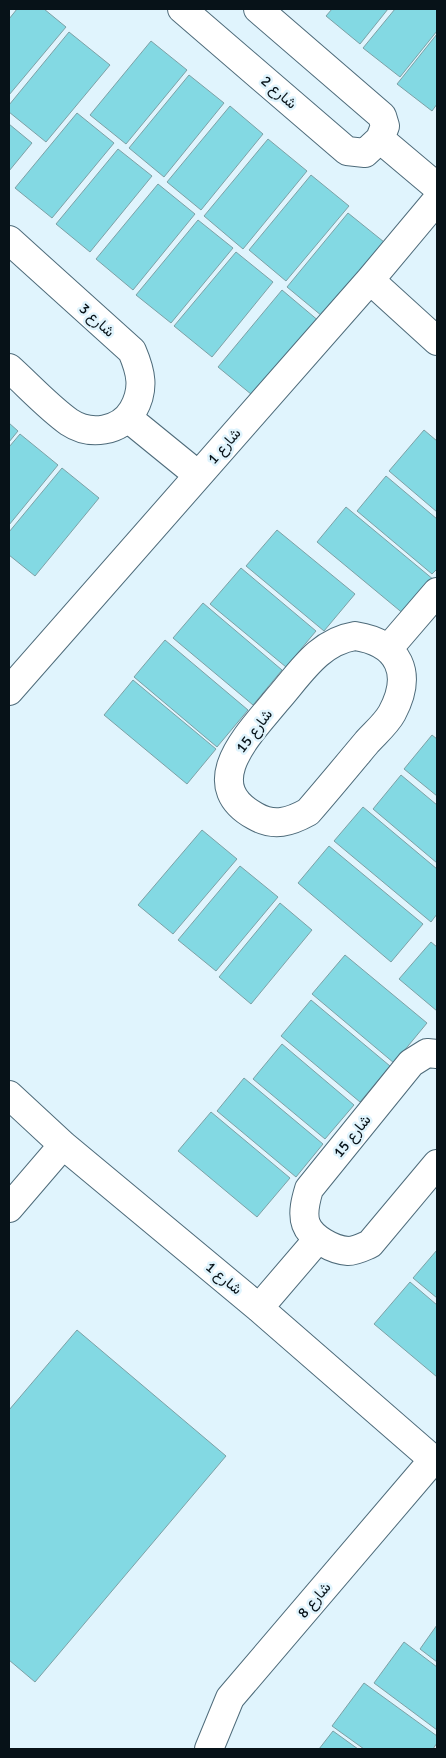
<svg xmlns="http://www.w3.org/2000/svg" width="446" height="1758" font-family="Signika,Vazirmatn,sans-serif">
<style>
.building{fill:#83d9e3;stroke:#7da1a6}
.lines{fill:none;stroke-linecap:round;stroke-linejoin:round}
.minor-casing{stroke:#4e6b7a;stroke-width:30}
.minor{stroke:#fff;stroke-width:28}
.labels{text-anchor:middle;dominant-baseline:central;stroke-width:5;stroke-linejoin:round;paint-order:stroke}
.street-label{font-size:15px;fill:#071218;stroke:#e0f4fd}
</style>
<rect width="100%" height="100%" fill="#e0f4fd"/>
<!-- building -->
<path class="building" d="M 17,9 L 44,9 L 66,27 L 9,95 L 9,19 Z
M 332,9 L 388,9 L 360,44 L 326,16 Z
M 395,9 L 437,9 L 437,31 L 400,77 L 363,48 Z
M 69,32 L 110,65 L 46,142 L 9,112 L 9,105 Z
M 437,34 L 437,104 L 432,111 L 397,84 Z
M 151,41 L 187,70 L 126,144 L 90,115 Z
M 189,75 L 224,103 L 164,177 L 129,148 Z
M 230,106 L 263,134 L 201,210 L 167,182 Z
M 77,113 L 114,143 L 52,218 L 15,188 Z
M 9,124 L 32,143 L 9,171 Z
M 268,139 L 307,171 L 243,249 L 204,216 Z
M 118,149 L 152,176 L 90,252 L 56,224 Z
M 311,175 L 349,206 L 286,281 L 249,250 Z
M 158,184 L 195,214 L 133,290 L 96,259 Z
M 348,213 L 384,242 L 322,316 L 287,287 Z
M 198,220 L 233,248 L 171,323 L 136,295 Z
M 236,252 L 273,282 L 212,357 L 174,326 Z
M 282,290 L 320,322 L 257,399 L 218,367 Z
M 9,423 L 18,431 L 9,442 Z
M 424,430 L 437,441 L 437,512 L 389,471 Z
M 20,434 L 58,465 L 9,525 L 9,447 Z
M 62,468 L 99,498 L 35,576 L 9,555 L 9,532 Z
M 386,476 L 437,519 L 437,569 L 432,574 L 357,511 Z
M 346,507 L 434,580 L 405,615 L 317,542 Z
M 277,530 L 355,594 L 324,631 L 246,566 Z
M 241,568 L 316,631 L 286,667 L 210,604 Z
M 203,603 L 282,670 L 253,705 L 173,638 Z
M 165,640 L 248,710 L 217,747 L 134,677 Z
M 133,680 L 216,749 L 187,784 L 104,715 Z
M 432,735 L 437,739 L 437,796 L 404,769 Z
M 401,775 L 437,805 L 437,863 L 373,809 Z
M 363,807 L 437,869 L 437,914 L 431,922 L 334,841 Z
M 202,830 L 237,859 L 173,934 L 138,905 Z
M 329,846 L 423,924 L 391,962 L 298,883 Z
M 240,866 L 278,897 L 216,971 L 178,940 Z
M 280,903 L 312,930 L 251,1004 L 219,977 Z
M 431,942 L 437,947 L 437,1011 L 399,979 Z
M 345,955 L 427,1023 L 394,1063 L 312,994 Z
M 311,1000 L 390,1066 L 360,1102 L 281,1036 Z
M 282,1044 L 354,1105 L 325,1139 L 253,1079 Z
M 244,1078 L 323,1144 L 296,1177 L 217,1111 Z
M 211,1112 L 290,1178 L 257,1217 L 178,1151 Z
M 437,1250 L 437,1298 L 413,1278 Z
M 410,1282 L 437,1305 L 437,1377 L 374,1324 Z
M 77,1330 L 226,1456 L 35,1682 L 9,1660 L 9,1410 Z
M 437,1625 L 437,1662 L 420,1649 Z
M 404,1642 L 437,1667 L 437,1730 L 374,1683 Z
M 364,1683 L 437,1736 L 437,1743 L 433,1749 L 364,1749 L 332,1726 Z
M 333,1731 L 358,1749 L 319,1749 Z"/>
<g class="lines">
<!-- minor casing -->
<g class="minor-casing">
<path id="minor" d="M 182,9 L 347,151 L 365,153 L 380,139
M 258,9 L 382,116 L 385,126 L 380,139 L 437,187
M 9,240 L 132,351 C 141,372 145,389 133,410 C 120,432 90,436 69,422 C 48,407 28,385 9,368
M 370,280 L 437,341
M 128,418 L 198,475
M 355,636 C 400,643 413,674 392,713 C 386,724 375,733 367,742 C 347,766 328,789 308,812 C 290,822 274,827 255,816 C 197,784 250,733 276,701 C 300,674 318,642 355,636 Z
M 388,649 L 437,592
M 9,691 L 370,280 L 437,200
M 437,1054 L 427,1053 L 411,1063 L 309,1189 C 306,1199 302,1213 306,1224 C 311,1238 333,1250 348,1251 C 356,1251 363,1247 370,1244 L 437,1164
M 9,1095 L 63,1145 L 259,1308 L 437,1463
M 9,1208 L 63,1145
M 259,1308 L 318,1239
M 209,1749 L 230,1698 L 433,1460"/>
</g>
<!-- minor -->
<use href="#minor" class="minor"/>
</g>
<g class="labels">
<!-- street labels -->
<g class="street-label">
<text transform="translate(279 92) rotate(41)">شارع 2</text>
<text transform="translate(97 320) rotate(42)">شارع 3</text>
<text transform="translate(224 446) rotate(-49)">شارع 1</text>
<text transform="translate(254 731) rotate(-53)">شارع 15</text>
<text transform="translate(352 1136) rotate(-51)">شارع 15</text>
<text transform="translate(224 1278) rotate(40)">شارع 1</text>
<text transform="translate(314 1600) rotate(-49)">شارع 8</text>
</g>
</g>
<!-- border -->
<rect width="446" height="1758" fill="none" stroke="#071218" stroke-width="20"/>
</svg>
